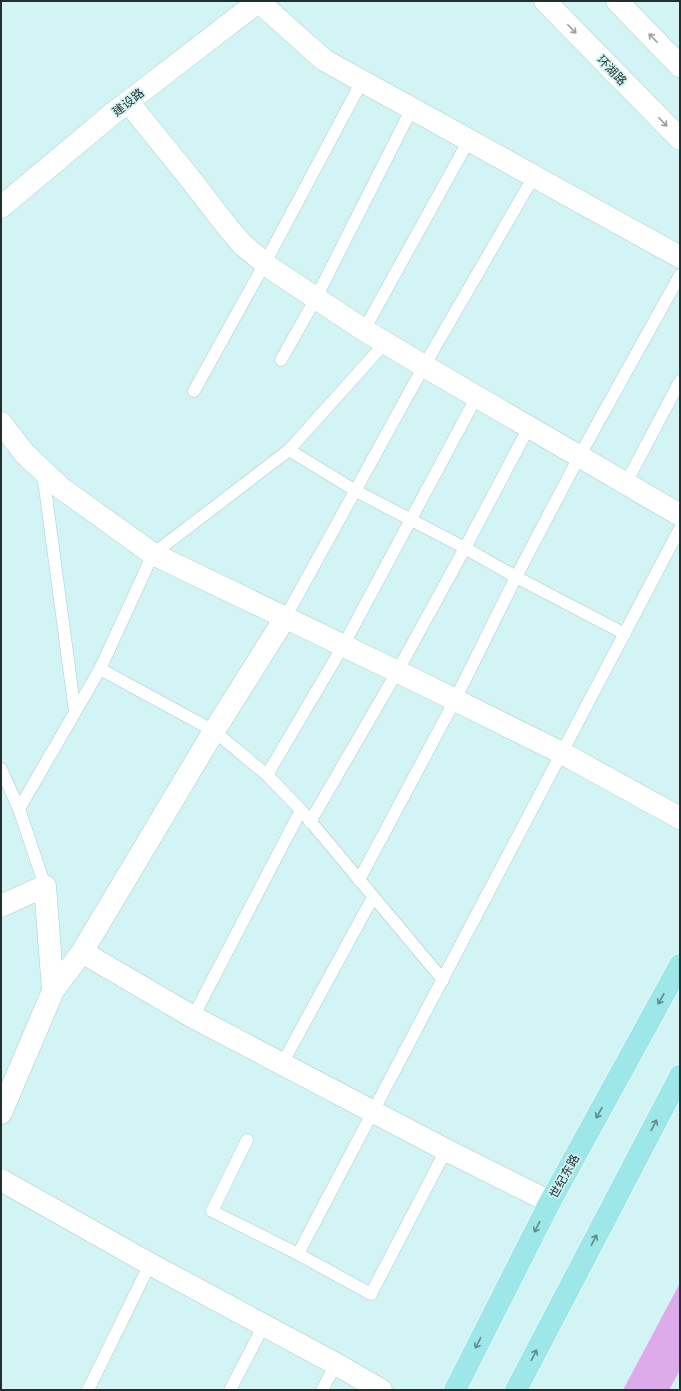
<svg xmlns="http://www.w3.org/2000/svg" width="681" height="1391" font-family="'PT Sans','Noto Sans SC',sans-serif">
<style>
.building{fill:#ddabe9}
.lines{fill:none;stroke-linecap:round;stroke-linejoin:round}
.lane-casing{stroke:#aacbcc;stroke-width:13}
.street-casing{stroke:#aacbcc;stroke-width:23}
.secondary-casing{stroke:#aacbcc;stroke-width:23}
.primary-casing{stroke:#fff;stroke-width:23}
.lane{stroke:#fff;stroke-width:12}
.street{stroke:#fff;stroke-width:22}
.secondary{stroke:#fff;stroke-width:22}
.primary{stroke:#9de7e9;stroke-width:22}
.oneway{stroke:#9ca1a1}
.oneway2{stroke:#608b8c}
.labels{text-anchor:middle;dominant-baseline:central;stroke-width:3.5;stroke-linejoin:round;paint-order:stroke}
.street-label{font-size:12px;fill:#222f2f;stroke:#d2f4f5}
</style>
<rect width="100%" height="100%" fill="#d2f4f5"/>
<!-- building -->
<path class="building" d="M 680,1283 L 680,1370 L 669,1390 L 623,1390 Z"/>
<g class="lines">
<!-- lane casing -->
<g class="lane-casing">
<path id="lane" d="M 364,330 L 469,140
M 281,360 L 316,298 L 412,108
M 194,391 L 265,263 L 362,81
M 289,450 L 356,491 L 465,548 L 516,577 L 625,634
M 43,473 L 75,712
M 626,483 L 680,381
M 285,618 L 424,366 L 534,176
M 100,669 L 214,731 L 267,775 L 301,810 L 443,980
M 1,769 L 19,809 L 45,886
M 267,775 L 343,646 L 477,396
M 19,809 L 100,669 L 153,554 L 289,450 L 385,343
M 310,822 L 397,672 L 465,548 L 529,427
M 359,880 L 455,700 L 516,577 L 580,455 L 680,275
M 193,1017 L 301,810
M 282,1064 L 373,897
M 247,1140 L 212,1211 L 298,1254 L 371,1294 L 446,1150
M 298,1254 L 680,528
M 88,1390 L 150,1264
M 230,1390 L 264,1325
M 322,1390 L 336,1364"/>
</g>
<!-- street casing -->
<g class="street-casing">
<path id="street" d="M 258,1 L 324,60 L 680,257
M 129,103 L 192,181 L 229,229 L 243,245 L 272,269 L 364,330 L 424,366 L 680,515
M 1,423 L 25,454 L 61,488 L 153,554 L 419,682 L 562,753 L 680,818
M 1,906 L 45,886 L 53,991
M 82,952 L 193,1017 L 446,1150 L 550,1202
M 1,1113 L 53,991 L 82,952 L 214,731 L 285,618
M 1,1180 L 150,1264 L 336,1364 L 381,1390"/>
</g>
<!-- secondary casing -->
<g class="secondary-casing">
<path id="secondary" d="M 545,1 L 680,139
M 617,1 L 680,66
M 1,207 L 111,115 L 259,1"/>
</g>
<!-- primary casing -->
<g class="primary-casing">
<path id="primary" d="M 455,1390 L 550,1202 L 680,965
M 516,1390 L 680,1076"/>
</g>
<!-- lane -->
<use href="#lane" class="lane"/>
<!-- street -->
<use href="#street" class="street"/>
<!-- secondary -->
<use href="#secondary" class="secondary"/>
<!-- primary -->
<use href="#primary" class="primary"/>
</g>
<!-- one-way arrows -->
<defs><path id="oneway-shaft" d="M-6 0H5M1.5-3L5.5 0L1.5 3" fill="none" stroke-width="1.6" stroke-linecap="round" stroke-linejoin="round"/></defs>
<g class="oneway">
<use href="#oneway-shaft" transform="translate(572 29) rotate(46)"/>
<use href="#oneway-shaft" transform="translate(653 38) rotate(-134)"/>
<use href="#oneway-shaft" transform="translate(663 122) rotate(46)"/>
</g>
<g class="oneway2">
<use href="#oneway-shaft" transform="translate(661 999) rotate(119)"/>
<use href="#oneway-shaft" transform="translate(599 1113) rotate(119)"/>
<use href="#oneway-shaft" transform="translate(654 1125) rotate(-63)"/>
<use href="#oneway-shaft" transform="translate(537 1227) rotate(117)"/>
<use href="#oneway-shaft" transform="translate(594 1240) rotate(-63)"/>
<use href="#oneway-shaft" transform="translate(478 1343) rotate(117)"/>
<use href="#oneway-shaft" transform="translate(534 1355) rotate(-63)"/>
</g>
<g class="labels">
<!-- street labels -->
<g class="street-label">
<text transform="translate(612 70) rotate(46)">环湖路</text>
<text transform="translate(128 102) rotate(-38)">建设路</text>
<text transform="translate(564 1176) rotate(-61)">世纪东路</text>
</g>
</g>
<!-- border -->
<rect width="681" height="1391" fill="none" stroke="#222f2f" stroke-width="4"/>
</svg>
